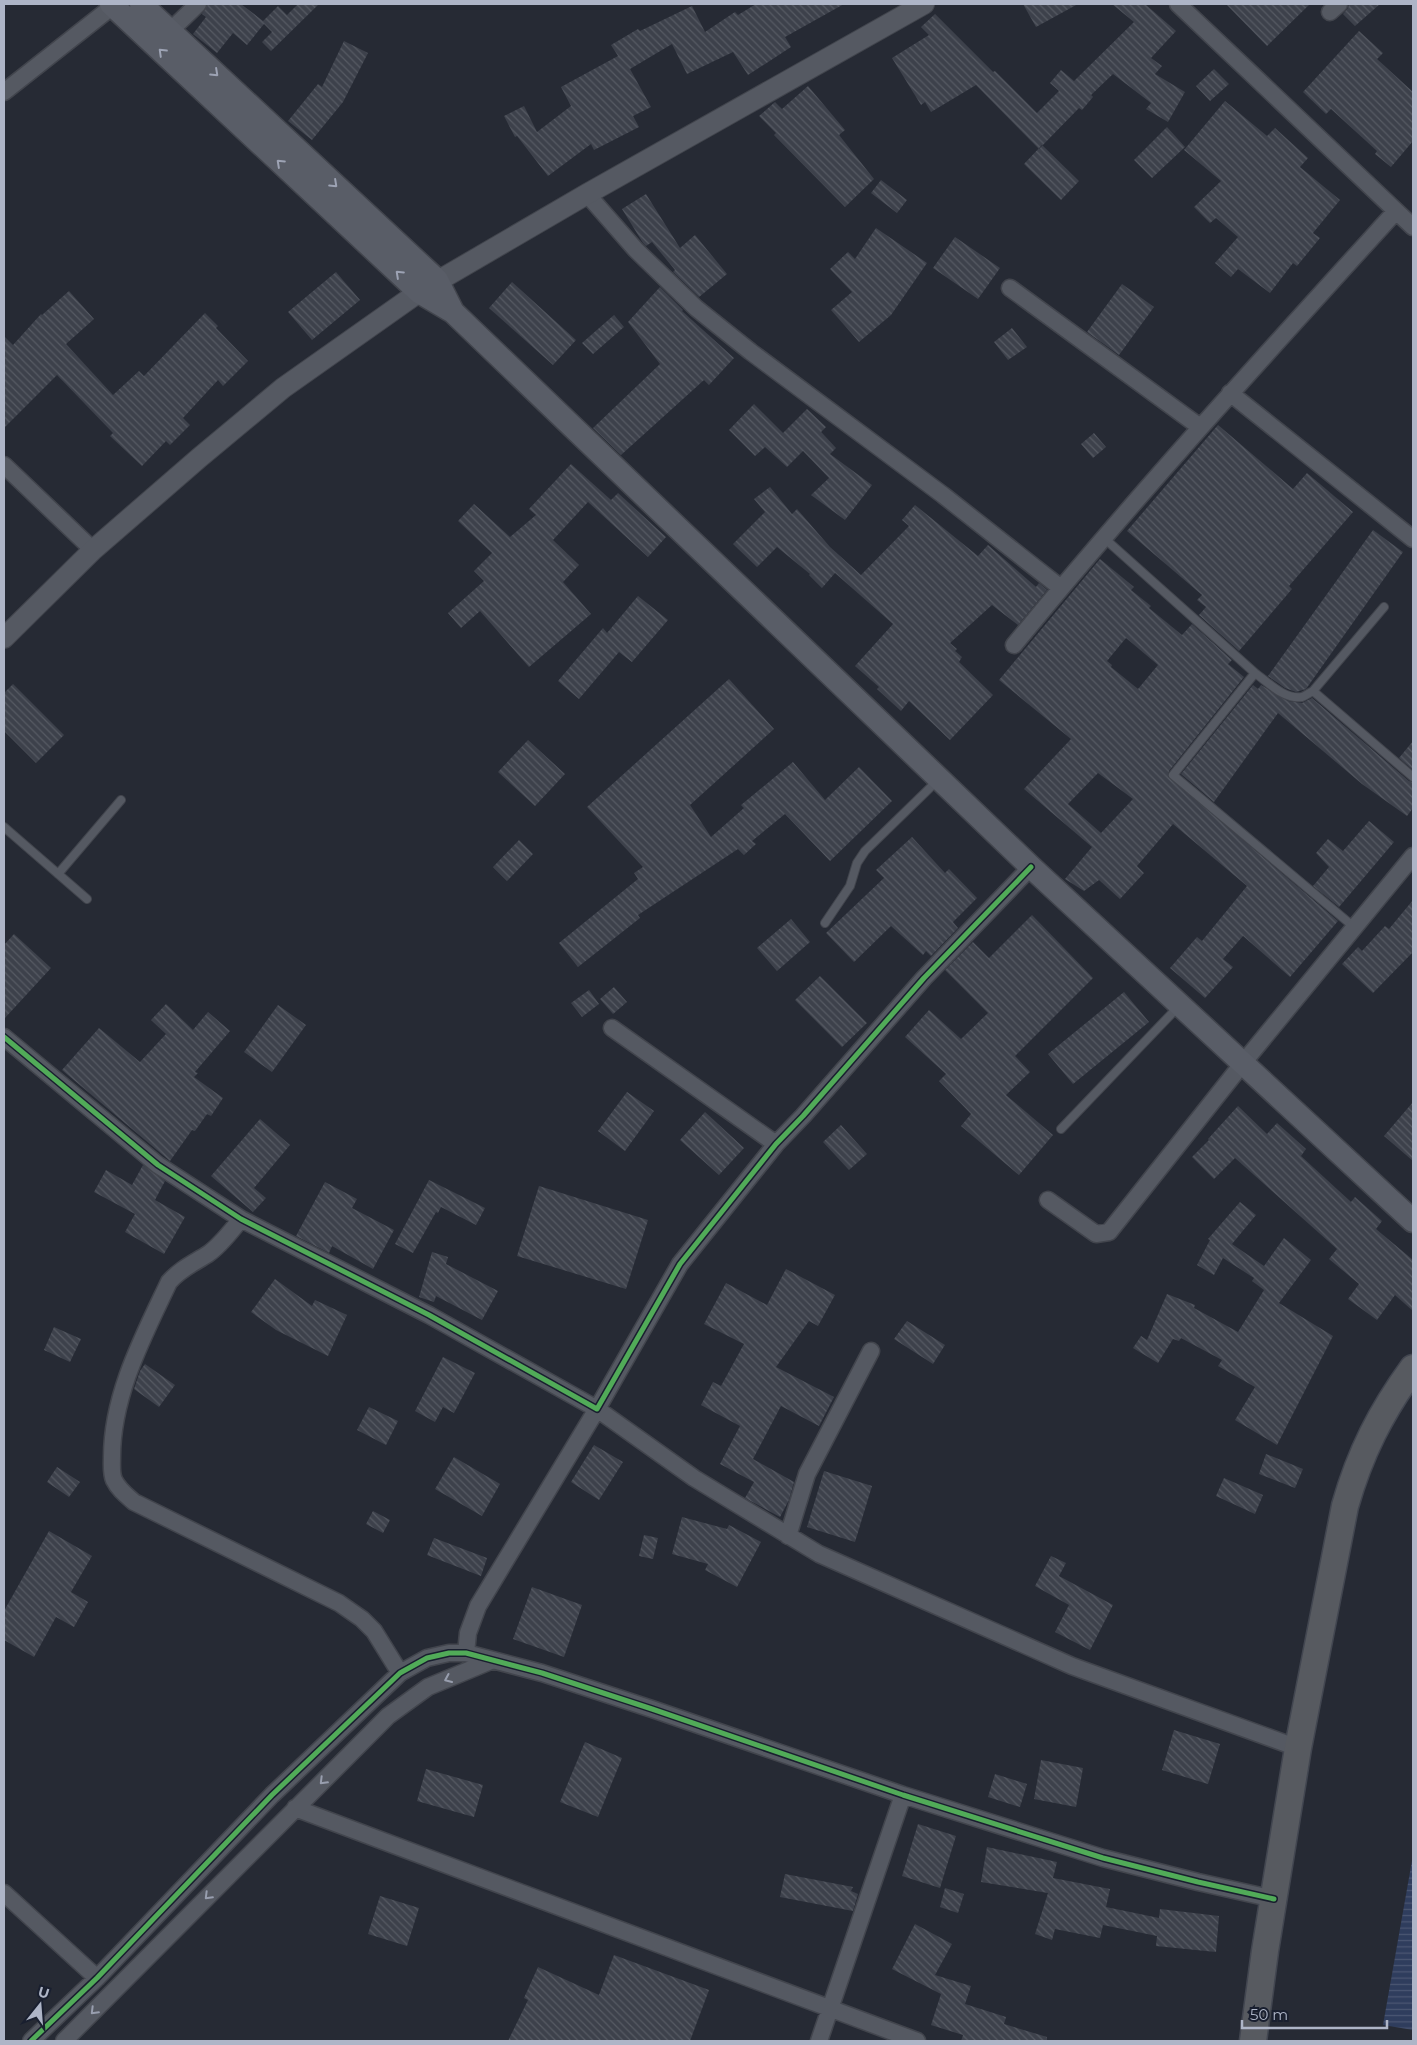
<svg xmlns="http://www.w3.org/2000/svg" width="1417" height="2045" font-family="Montserrat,sans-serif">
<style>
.water{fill:url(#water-rules)}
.building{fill:url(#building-back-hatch);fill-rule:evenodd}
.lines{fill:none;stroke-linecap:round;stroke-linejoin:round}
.service-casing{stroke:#42454d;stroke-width:10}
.minor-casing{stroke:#42454d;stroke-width:19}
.tertiary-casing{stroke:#42454d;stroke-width:22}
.secondary-casing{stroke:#42454d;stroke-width:25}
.trunk-casing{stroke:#424650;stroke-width:29}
.service{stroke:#555962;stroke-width:8}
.minor{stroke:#555962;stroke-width:16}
.tertiary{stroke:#555962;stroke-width:20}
.secondary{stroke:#595d67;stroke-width:22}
.trunk{stroke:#575a60;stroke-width:26}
.cycleway-casing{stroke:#191f2f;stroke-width:8}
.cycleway{stroke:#51ab58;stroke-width:5}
.oneway{stroke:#9da3b4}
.oneway2{stroke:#989eae}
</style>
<defs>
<pattern id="water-rules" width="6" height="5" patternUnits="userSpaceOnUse" patternTransform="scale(1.25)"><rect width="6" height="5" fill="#2f3d5d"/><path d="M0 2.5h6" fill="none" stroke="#4b5773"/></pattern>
<pattern id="building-back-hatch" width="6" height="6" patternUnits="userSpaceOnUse" patternTransform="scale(1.25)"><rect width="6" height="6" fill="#3d414b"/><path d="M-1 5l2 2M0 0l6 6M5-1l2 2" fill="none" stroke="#565a63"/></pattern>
</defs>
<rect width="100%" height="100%" fill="#262a34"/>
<!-- water -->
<path class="water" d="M 1413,1855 L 1413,2030 L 1383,2025 Z"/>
<!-- building -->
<path class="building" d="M 208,4 L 241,4 L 263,21 L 278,6 L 287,15 L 298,4 L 319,4 L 271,51 L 262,42 L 272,32 L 264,24 L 247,45 L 233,33 L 217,53 L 193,34 L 206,17 L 202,14 Z
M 756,4 L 844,4 L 785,37 L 791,47 L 748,75 L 733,52 L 687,74 L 672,44 L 630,69 L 651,107 L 633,116 L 639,127 L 594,150 L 591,144 L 548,176 L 517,136 L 515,137 L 504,116 L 524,106 L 537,132 L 571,106 L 561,87 L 618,56 L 611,45 L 638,29 L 640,31 L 692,6 L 705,32 L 735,12 L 738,15 Z
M 1023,4 L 1078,4 L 1036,27 Z
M 1112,4 L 1145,4 L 1176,31 L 1151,58 L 1162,66 L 1155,74 L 1185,92 L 1168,122 L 1146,109 L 1151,103 L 1113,74 L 1091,95 L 1093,97 L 1082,110 L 1079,108 L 1039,149 L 976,85 L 931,112 L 925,102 L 921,105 L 892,58 L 929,35 L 921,27 L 935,14 L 993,72 L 995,71 L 1037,113 L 1059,91 L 1050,83 L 1061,70 L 1074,81 L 1134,22 Z
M 1226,4 L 1310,4 L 1267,46 Z
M 1349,4 L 1380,4 L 1355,26 L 1343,14 L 1348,8 Z
M 1359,31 L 1383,53 L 1377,59 L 1413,92 L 1413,141 L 1391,167 L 1375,154 L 1377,151 L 1331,109 L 1326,114 L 1303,92 Z
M 344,41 L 368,53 L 343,102 L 312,140 L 288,121 L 318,84 L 322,87 Z
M 1214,69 L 1229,84 L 1210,101 L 1196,86 Z
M 808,86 L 845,130 L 839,135 L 874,179 L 845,207 L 774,135 L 776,133 L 759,116 L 775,102 L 782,109 Z
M 1225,101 L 1267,136 L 1275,128 L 1308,158 L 1300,167 L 1340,200 L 1313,233 L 1320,238 L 1297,266 L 1293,263 L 1270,293 L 1238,269 L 1231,277 L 1215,263 L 1238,237 L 1216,218 L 1210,223 L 1194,207 L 1221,181 L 1184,150 Z
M 1167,127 L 1185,147 L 1152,178 L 1134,160 Z
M 1042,145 L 1079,181 L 1061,200 L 1024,164 Z
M 881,180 L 907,200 L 897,213 L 871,193 Z
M 646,194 L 680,248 L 695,235 L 727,274 L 699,297 L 673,272 L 675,270 L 652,242 L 646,246 L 643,243 L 622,209 Z
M 876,228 L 927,263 L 891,315 L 859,342 L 831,310 L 852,292 L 830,269 L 848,252 L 855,259 Z
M 955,237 L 1000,268 L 978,299 L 933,268 Z
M 336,272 L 360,300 L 312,340 L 288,312 Z
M 512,282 L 576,340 L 553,365 L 489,308 Z
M 1122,284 L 1154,307 L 1119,355 L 1087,332 Z
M 660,287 L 683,310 L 682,311 L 734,358 L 709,385 L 704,380 L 621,455 L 593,428 L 660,364 L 628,322 Z
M 69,291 L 94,319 L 66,344 L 113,395 L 139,371 L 144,376 L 205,313 L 218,326 L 216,328 L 248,361 L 223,386 L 218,380 L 183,418 L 190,425 L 170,445 L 166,441 L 142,466 L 110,436 L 113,433 L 57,375 L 4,428 L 4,336 L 13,345 L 41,314 L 42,315 Z
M 614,315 L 624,327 L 593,354 L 582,343 Z
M 1012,328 L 1027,347 L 1008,360 L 994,342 Z
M 754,404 L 783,433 L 807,409 L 826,427 L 821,432 L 836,448 L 830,454 L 872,485 L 845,520 L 811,495 L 829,478 L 803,451 L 787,467 L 765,447 L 755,456 L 729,430 Z
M 1218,425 L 1293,489 L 1307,473 L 1353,512 L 1289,586 L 1292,589 L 1239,651 L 1199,615 L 1206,607 L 1197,600 L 1202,595 L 1127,531 Z
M 1094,433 L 1106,447 L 1093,458 L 1081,444 Z
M 571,464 L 611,500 L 618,493 L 666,537 L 648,557 L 588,502 L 553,540 L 579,565 L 563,582 L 591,614 L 529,667 L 480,611 L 461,628 L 448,613 L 484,581 L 474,571 L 492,553 L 458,521 L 474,504 L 510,537 L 536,515 L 529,509 Z
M 770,487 L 792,514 L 797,509 L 830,547 L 861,575 L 909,526 L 902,520 L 915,505 L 978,556 L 988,545 L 1036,587 L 1039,583 L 1047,590 L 1018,625 L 992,605 L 950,643 L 957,649 L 955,651 L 962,657 L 959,662 L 993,695 L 950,740 L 909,701 L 901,711 L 877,689 L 879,687 L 855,666 L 893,624 L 835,573 L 822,588 L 809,575 L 810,574 L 777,547 L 757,567 L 733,544 L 765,512 L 754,499 Z
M 1373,530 L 1403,552 L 1306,689 L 1296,692 L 1285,688 L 1268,676 Z
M 1100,559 L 1134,587 L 1131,590 L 1151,606 L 1149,608 L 1182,635 L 1192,624 L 1232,660 L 1228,664 L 1244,677 L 1169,771 L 1168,776 L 1338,921 L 1290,977 L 1243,936 L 1223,959 L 1233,967 L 1205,998 L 1170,968 L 1197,937 L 1202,941 L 1247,886 L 1173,824 L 1137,866 L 1144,873 L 1120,899 L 1099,880 L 1084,891 L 1065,879 L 1092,847 L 1024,789 L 1071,739 L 999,680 ZM 1126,638 L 1158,665 L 1138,689 L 1111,667 L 1112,665 L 1107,661 ZM 1098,773 L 1133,799 L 1101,833 L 1068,804 Z
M 638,596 L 668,620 L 632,662 L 619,652 L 579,699 L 558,681 L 603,628 L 607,633 Z
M 729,679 L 774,729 L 690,805 L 711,837 L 744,808 L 741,805 L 793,762 L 825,800 L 859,767 L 892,801 L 830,861 L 785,814 L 752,841 L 756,844 L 744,855 L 738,849 L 638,915 L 640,918 L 578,967 L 559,943 L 638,879 L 634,873 L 643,867 L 587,807 Z
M 13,684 L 64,735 L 36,763 L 4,731 L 4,693 Z
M 1253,685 L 1258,689 L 1261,685 L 1288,701 L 1302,703 L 1312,698 L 1409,781 L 1413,782 L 1413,808 L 1407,816 L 1362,784 L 1278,713 L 1214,802 L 1181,774 Z
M 528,740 L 565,774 L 535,806 L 498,772 Z
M 1413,741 L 1413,770 L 1399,758 Z
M 1369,821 L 1394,842 L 1339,907 L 1313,886 L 1329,867 L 1316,853 L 1328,839 L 1343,851 Z
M 912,837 L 945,873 L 949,869 L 977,898 L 953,922 L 958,928 L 931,956 L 926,951 L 923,955 L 891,926 L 854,962 L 826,933 L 884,878 L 876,870 Z
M 519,840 L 533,854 L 507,881 L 493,867 Z
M 1413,900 L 1413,952 L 1373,993 L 1342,964 L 1358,947 L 1362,951 L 1385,926 L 1389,929 Z
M 1032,915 L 1093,978 L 1015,1056 L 1030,1072 L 1006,1095 L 1053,1135 L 1019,1175 L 961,1126 L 971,1114 L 939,1081 L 946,1074 L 905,1037 L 929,1010 L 961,1039 L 988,1013 L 945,970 L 973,942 L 989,958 Z
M 791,919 L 810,942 L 777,971 L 757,948 Z
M 14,934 L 51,968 L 4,1019 L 4,945 Z
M 820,976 L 867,1023 L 842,1047 L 795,1000 Z
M 614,987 L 627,1002 L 613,1014 L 600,999 Z
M 589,990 L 599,1004 L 582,1017 L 571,1003 Z
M 1124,992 L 1149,1022 L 1073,1084 L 1048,1054 Z
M 166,1004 L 193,1030 L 208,1012 L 230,1031 L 195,1072 L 198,1073 L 194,1077 L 223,1098 L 211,1116 L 207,1114 L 195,1131 L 192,1130 L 170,1161 L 62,1070 L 99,1028 L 140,1062 L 166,1034 L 151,1020 Z
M 278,1005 L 306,1025 L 272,1072 L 244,1052 Z
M 627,1092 L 654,1111 L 625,1151 L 598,1131 Z
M 1413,1102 L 1413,1161 L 1384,1136 Z
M 1238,1106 L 1267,1134 L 1277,1123 L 1306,1149 L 1301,1156 L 1351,1202 L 1355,1197 L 1382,1221 L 1376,1229 L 1413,1260 L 1413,1311 L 1395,1295 L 1377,1320 L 1348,1299 L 1359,1284 L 1329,1259 L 1337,1249 L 1235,1158 L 1214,1179 L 1192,1157 L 1209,1140 L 1208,1139 Z
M 705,1112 L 744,1148 L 719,1175 L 680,1140 Z
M 260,1119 L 290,1145 L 254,1188 L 266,1198 L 253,1212 L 211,1176 Z
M 841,1125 L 867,1154 L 849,1170 L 823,1142 Z
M 143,1165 L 165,1181 L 155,1200 L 185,1217 L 164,1254 L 125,1232 L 135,1214 L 94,1192 L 106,1170 L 132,1185 Z
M 429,1180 L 485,1208 L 476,1225 L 441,1207 L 438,1213 L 436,1212 L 413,1253 L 395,1244 Z
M 325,1182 L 357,1199 L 352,1208 L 394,1230 L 373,1269 L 332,1246 L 329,1253 L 296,1236 Z
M 539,1186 L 648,1220 L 626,1289 L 517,1256 Z
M 1240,1202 L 1256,1215 L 1232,1244 L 1264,1266 L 1284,1238 L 1311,1260 L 1279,1303 L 1333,1336 L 1277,1445 L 1235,1420 L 1255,1387 L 1218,1366 L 1222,1360 L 1181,1338 L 1179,1341 L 1173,1339 L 1158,1363 L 1133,1348 L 1141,1336 L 1147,1340 L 1167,1294 L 1195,1305 L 1194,1308 L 1238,1332 L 1264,1290 L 1252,1281 L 1254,1278 L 1223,1258 L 1214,1275 L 1197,1265 L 1210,1240 L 1208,1239 Z
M 432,1252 L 448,1257 L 446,1264 L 498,1291 L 482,1320 L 436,1296 L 434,1302 L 419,1297 Z
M 786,1269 L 835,1295 L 818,1326 L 809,1321 L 776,1367 L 834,1397 L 819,1426 L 781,1406 L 753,1459 L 794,1482 L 789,1500 L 780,1517 L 745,1498 L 754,1482 L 720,1464 L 740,1426 L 701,1405 L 713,1382 L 721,1386 L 744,1344 L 704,1324 L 726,1283 L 767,1305 Z
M 275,1279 L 312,1306 L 315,1300 L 347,1315 L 328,1356 L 276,1330 L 251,1312 Z
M 907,1321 L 945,1345 L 933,1364 L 894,1339 Z
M 54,1327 L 81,1339 L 70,1362 L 44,1350 Z
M 443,1357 L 475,1373 L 454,1413 L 443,1407 L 435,1422 L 415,1411 Z
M 145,1364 L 175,1385 L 159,1407 L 134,1389 L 140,1371 Z
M 369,1407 L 398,1421 L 386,1445 L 357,1430 Z
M 594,1445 L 623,1462 L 599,1500 L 571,1482 Z
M 1266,1454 L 1303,1469 L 1295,1488 L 1259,1474 Z
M 454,1457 L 500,1484 L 482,1516 L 435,1489 Z
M 57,1467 L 80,1482 L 69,1497 L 47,1482 Z
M 824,1471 L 872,1486 L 855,1542 L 807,1527 Z
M 1224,1478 L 1263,1495 L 1255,1514 L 1216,1496 Z
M 373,1511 L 390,1520 L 383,1533 L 366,1524 Z
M 682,1517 L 727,1529 L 729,1525 L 761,1542 L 737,1587 L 705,1570 L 708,1564 L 672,1554 Z
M 49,1531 L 92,1556 L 71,1592 L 88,1602 L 74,1627 L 56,1617 L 34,1657 L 4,1640 L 4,1611 Z
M 644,1535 L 658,1538 L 653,1559 L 639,1556 Z
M 434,1538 L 487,1558 L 481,1576 L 427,1555 Z
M 1051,1556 L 1066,1563 L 1059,1576 L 1113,1605 L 1090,1650 L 1055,1632 L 1069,1605 L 1035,1586 Z
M 532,1587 L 582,1605 L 564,1657 L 513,1639 Z
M 1174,1730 L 1220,1744 L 1208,1784 L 1162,1770 Z
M 585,1742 L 622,1758 L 598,1817 L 560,1802 Z
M 1041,1760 L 1083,1768 L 1076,1807 L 1034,1799 Z
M 426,1769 L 483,1785 L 474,1817 L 417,1801 Z
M 995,1774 L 1027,1784 L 1020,1807 L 988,1797 Z
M 918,1824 L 956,1836 L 940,1888 L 902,1876 Z
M 987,1847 L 1057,1862 L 1053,1878 L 1110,1889 L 1106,1907 L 1159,1918 L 1160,1909 L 1219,1916 L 1216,1952 L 1156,1946 L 1157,1936 L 1103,1925 L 1100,1938 L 1055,1929 L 1052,1940 L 1035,1934 L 1048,1893 L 981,1882 Z
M 785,1874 L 853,1887 L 851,1891 L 858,1894 L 853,1911 L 780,1897 Z
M 945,1888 L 964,1894 L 958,1913 L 940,1907 Z
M 380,1896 L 419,1908 L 407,1946 L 368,1934 Z
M 915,1924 L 952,1944 L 935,1975 L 971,1986 L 965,2004 L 1006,2017 L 1004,2024 L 1047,2037 L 1047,2041 L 961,2041 L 963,2035 L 931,2025 L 941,1994 L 892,1969 Z
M 614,1955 L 709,1990 L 690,2041 L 508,2041 L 528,2000 L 524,1998 L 538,1967 L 599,1995 Z"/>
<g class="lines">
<!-- service casing -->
<g class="service-casing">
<path id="service" d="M 1104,538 L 1255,673 C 1268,682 1284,700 1302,697 C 1305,696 1309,693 1313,691 L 1384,607
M 1255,673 L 1173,775 L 1354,927
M 1313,691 L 1413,777
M 4,827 L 87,899
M 58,874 L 121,800
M 825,923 L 850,886 L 857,863 L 865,851 L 938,780
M 1061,1129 L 1179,1006"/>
</g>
<!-- minor casing -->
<g class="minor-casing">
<path id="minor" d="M 1178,4 L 1413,227
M 1330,12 L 1339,4
M 170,31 L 198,4
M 4,92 L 113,6
M 587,194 L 636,250 L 696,308 L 751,352 L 943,495 L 1061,588
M 1010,288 L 1200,427
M 1230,393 L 1413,539
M 4,465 L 93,550
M 1014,645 C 1136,496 1266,354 1396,211
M 612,1028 L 776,1144
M 4,1037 L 158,1165 L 241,1219 L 429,1315 L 597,1409 L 680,1264 L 776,1144 L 803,1116 L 924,978 L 1031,867
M 1048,1200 L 1096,1234 L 1109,1232 L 1243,1063 L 1413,856
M 241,1219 C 231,1231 221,1245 208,1254 C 194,1263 180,1269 169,1282 C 143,1337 112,1395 112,1457 C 112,1464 111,1473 114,1480 C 119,1490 126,1495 134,1502 L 339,1603 L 362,1619 L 374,1631 L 400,1673
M 788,1536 L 807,1474 L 871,1351
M 466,1653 L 468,1633 L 478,1606 L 597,1409 L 694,1478 L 819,1554 L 1072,1666 L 1298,1748
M 295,1808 L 917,2041
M 4,1893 L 97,1978
M 31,2041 L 97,1978 L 272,1795 L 400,1673 L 427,1658 L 449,1653 L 466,1653 L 542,1673 L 652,1709 L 903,1795 L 1103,1858 L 1198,1882 L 1274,1899
M 64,2041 L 388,1716 L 428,1687 L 493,1660
M 819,2041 L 903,1795"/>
</g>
<!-- tertiary casing -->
<g class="tertiary-casing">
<path id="tertiary" d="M 4,638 L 93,550 L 199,458 L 283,388 L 419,292 L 587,194 L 924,4"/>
</g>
<!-- secondary casing -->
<g class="secondary-casing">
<path id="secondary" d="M 111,4 L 419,292 L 453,312 L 1031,867 L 1413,1221
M 141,4 L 437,280 L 453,312"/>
</g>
<!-- trunk casing -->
<g class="trunk-casing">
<path id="trunk" d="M 1253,2041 L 1265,1951 L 1298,1748 L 1345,1506 C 1360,1453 1381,1412 1413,1368"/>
</g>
<!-- service -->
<use href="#service" class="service"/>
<!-- minor -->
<use href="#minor" class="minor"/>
<!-- tertiary -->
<use href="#tertiary" class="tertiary"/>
<!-- secondary -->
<use href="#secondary" class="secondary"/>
<!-- trunk -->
<use href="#trunk" class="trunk"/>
<!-- cycleway casing -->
<g class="cycleway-casing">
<path id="cycleway" d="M 4,1037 L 158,1165 L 241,1219 L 429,1315 L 597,1409 L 680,1264 L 776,1144 L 803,1116 L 924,978 L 1031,867
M 31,2041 L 97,1978 L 272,1795 L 400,1673 L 427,1658 L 449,1653 L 466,1653 L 542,1673 L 652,1709 L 903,1795 L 1103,1858 L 1198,1882 L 1274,1899"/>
</g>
<!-- cycleway -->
<use href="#cycleway" class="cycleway"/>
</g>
<!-- one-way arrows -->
<defs><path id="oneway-chevron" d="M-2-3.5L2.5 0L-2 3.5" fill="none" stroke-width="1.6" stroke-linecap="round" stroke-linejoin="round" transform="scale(1.25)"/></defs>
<g class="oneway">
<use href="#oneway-chevron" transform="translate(162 52) rotate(-136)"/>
<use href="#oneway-chevron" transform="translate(215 73) rotate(43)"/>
<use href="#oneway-chevron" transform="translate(280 163) rotate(-137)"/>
<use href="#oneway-chevron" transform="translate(334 184) rotate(43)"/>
<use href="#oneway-chevron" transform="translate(399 274) rotate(-137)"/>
</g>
<g class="oneway2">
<use href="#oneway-chevron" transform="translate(448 1679) rotate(156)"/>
<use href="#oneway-chevron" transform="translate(323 1781) rotate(135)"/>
<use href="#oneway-chevron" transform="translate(208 1896) rotate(135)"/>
<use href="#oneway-chevron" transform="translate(94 2011) rotate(135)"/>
</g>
<!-- border -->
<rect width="1417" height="2045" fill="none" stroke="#aeb5c7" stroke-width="10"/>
<!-- north arrow -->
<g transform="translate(40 2005) rotate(17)" stroke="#191f2f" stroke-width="4" paint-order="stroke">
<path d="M0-4L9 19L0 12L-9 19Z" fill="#aeb5c7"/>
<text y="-8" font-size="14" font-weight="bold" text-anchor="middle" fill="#aeb5c7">U</text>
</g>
<!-- scale -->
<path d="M1242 2020v8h145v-8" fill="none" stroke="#aeb5c7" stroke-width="2.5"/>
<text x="1250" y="2020" font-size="15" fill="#aeb5c7" stroke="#191f2f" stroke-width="4" paint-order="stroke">50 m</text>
</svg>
